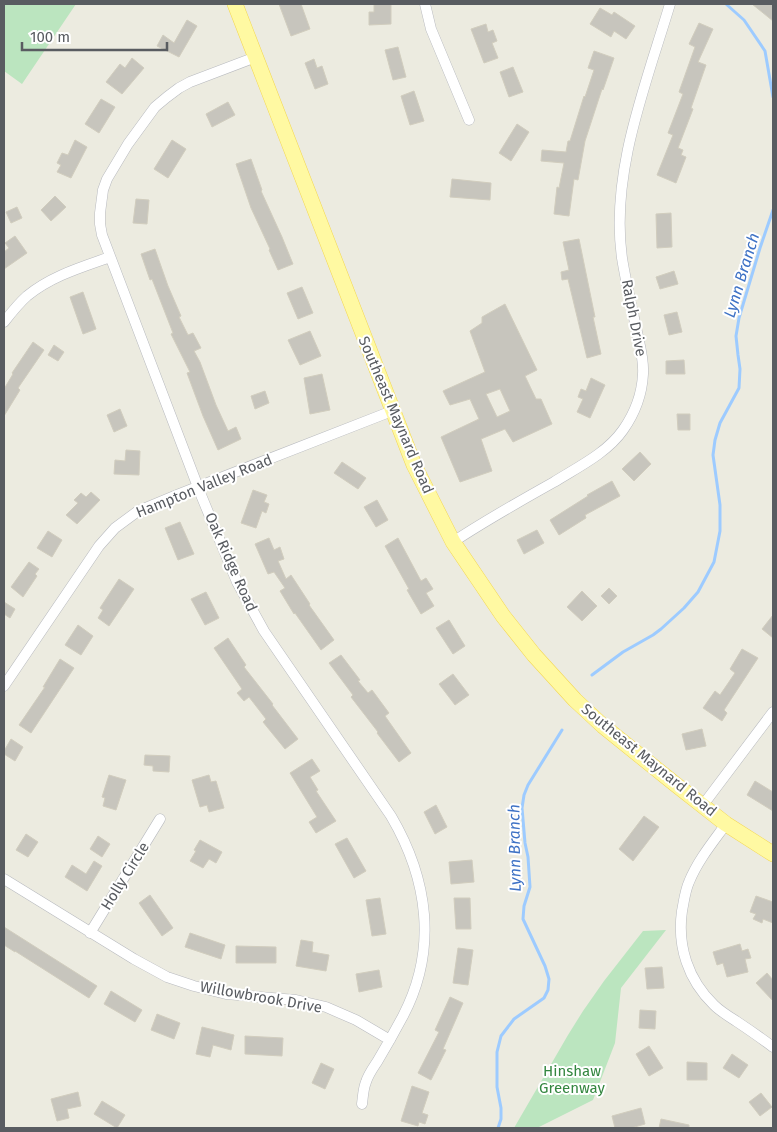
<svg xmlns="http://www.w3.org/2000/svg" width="777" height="1132" font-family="'Fira Sans',sans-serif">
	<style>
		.green { fill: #bbe5bf }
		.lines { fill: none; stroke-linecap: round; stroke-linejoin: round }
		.stream { stroke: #9dcbff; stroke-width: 3 }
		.building { fill: #c7c5bd; stroke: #d1cdbe; fill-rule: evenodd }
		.street-casing { stroke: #b8babf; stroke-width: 11 }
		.primary-casing { stroke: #f4d751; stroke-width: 16 }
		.street { stroke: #fff; stroke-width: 10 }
		.primary { stroke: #fff9a2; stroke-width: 15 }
		.labels { text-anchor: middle; stroke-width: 4; stroke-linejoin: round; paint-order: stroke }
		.street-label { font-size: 15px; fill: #595c61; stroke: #fff }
		.park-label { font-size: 15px; fill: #33863f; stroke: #fff }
		.water-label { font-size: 16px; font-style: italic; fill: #3e72c5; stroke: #fff }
	</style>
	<rect width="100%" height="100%" fill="#ecebe0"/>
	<path class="green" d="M4,4h72l-54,80 -18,-13z
		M666,930l-45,58 -6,55 -22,57 -56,28h-23l54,-93 15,-24 21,-30 39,-50z"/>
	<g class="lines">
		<path class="stream" d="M726,4l18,16 21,31 8,46
			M592,675l31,-23 30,-17 8,-6 23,-21 14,-16 16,-30 6,-31v-26l-7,-50 2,-15 5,-17 19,-35 1,-19 -2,-14 -2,-19 3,-18 21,-70 13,-38
			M498,1128l3,-9v-11l-4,-21v-35l4,-16 13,-17 30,-21 4,-8 1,-11 -4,-13 -22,-47 1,-13 6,-19 -2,-30 -3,-14 -3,-35 2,-13 4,-10 34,-55"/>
	</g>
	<path class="building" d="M279,4h22l9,25 -19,7z
		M374,4h17v20l-22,1v-13h5z
		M752,4h21v17z
		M600,8l12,7 2,-3 21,14 -9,13 -12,-8 -3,6 -21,-13z
		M187,20l10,6 -18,31 -22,-11 6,-11 11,8z
		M699,23l14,6 -15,33 8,3 -15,43 2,1 -15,39 5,2 -2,5 5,2 -10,26 -19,-8 16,-40 -5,-2 15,-39 -4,-2 16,-45 -6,-3z
		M486,24l2,8 5,-2 4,11 -5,2 6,15 -14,5 -13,-34z
		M398,47l8,30 -13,3 -8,-30z
		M594,51l20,7 -11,32 -1,-1 -17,52 -7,39 -4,-1 -5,37 -15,-2 3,-27 2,1 5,-25 -23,-2 1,-11 24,2 2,-11h2l14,-45 1,1 9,-27 -6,-2z
		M132,58l12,10 -22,26 -16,-12 14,-18 5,4z
		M314,59l3,9 5,-2 6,18 -13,5 -10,-26z
		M513,67l10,25 -14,5 -9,-25z
		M414,91l10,30 -14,4 -9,-29z
		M101,99l14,8 -16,26 -14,-9z
		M228,102l7,13 -23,12 -6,-13z
		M517,124l12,8 -18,29 -12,-8z
		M75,140l12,7 -16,31 -14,-6 4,-7 -4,-2 5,-10 6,2z
		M172,140l14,9 -18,29 -14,-9z
		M251,159l11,31 -1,1 21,46 11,27 -15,6 -9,-20 1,-1 -19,-41 -15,-44z
		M452,179l39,4 -1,17 -40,-3z
		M55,196l11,11 -15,14 -10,-11z
		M136,199l13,1 -2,24 -14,-1z
		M17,207l5,11 -11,5 -5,-11z
		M671,213l1,34 -15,1 -1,-34z
		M15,236l12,17 -23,16v-17l5,-4 -4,-5z
		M579,239l16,78h-2l8,37 -14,4 -19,-79 -6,1 -1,-8 8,-2 -6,-28z
		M155,249l13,37 13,30 -2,1 9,18 5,-2 8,15 -7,3 6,11 16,43 12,26 8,-4 5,12 -23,11 -15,-34 -16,-43 3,-1 -19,-38 2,-1 -21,-54 -2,1 -9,-26z
		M674,271l4,13 -18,5 -4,-12z
		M302,287l11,26 -15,6 -11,-26z
		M83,292l13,37 -13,5 -13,-37z
		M505,304l32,66 -12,6 11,23h5l11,25 -39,18 -8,-13 -24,10 11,32 -32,11 -19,-45 38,-18 -9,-20 -20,6 -7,-14 42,-19 -15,-41 12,-8v-6zM500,389l10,22 -13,6 -11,-23z
		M677,312l5,20 -13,3 -5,-20z
		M310,331l11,25 -21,9 -12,-25z
		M33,342l11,8 -26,38 2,2 -16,26v-27l9,-15 -1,-1z
		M54,345l10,7 -6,9 -10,-6z
		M684,360l1,14h-19v-13z
		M322,374l8,36 -20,4 -6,-36z
		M591,378l14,7 -15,33 -13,-6 6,-13 -5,-2 3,-8 5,2z
		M265,391l4,12 -14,6 -4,-13z
		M120,409l7,17 -13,6 -7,-17z
		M677,414h13v16h-12z
		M126,450l14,1 -1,24 -25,-1 1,-14 10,1z
		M640,452l11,12 -17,17 -12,-12z
		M342,462l24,16 -8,11 -24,-16z
		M612,481l8,15 -35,19 1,3 -27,17 -9,-15 38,-24 -1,-1z
		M253,490l14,5 -3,7 5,2 -3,9 -4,-2 -6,17 -15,-5z
		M91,492l9,8 -23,24 -11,-9 12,-12 -4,-3 7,-7 5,4z
		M377,500l11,20 -12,7 -12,-20z
		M180,522l14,32 -16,6 -13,-32z
		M537,530l7,13 -20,11 -7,-14z
		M48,531l14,9 -10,17 -15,-9z
		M269,538l5,12 6,-3 4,12 -6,2 8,18 5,-4 19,29 -1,1 25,35 -13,10 -26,-37 -1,1 -14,-23 5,-3 -11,-16 -6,2 -13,-30z
		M398,538l23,43 5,-3 7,11 -7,4 8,13 -13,8 -14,-24 2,-1 -24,-43z
		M29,562l10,7 -4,5 2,2 -14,21 -12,-10z
		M119,579l15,10 -25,37 -11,-8 5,-8 -3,-2z
		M609,588l8,8 -8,8 -8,-8z
		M582,591l15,15 -15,15 -15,-14z
		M206,592l13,26 -14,7 -14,-26z
		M4,602l11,7 -5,9 -6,-4z
		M773,615v23l-11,-9z
		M449,620l16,26 -12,8 -17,-26z
		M78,625l15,11 -12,19 -16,-10z
		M228,638l18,27 -2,2 29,37 -1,1 26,34 -13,10 -22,-27 3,-3 -17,-22 -5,4 -7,-8 5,-4 -28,-41z
		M742,649l16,9 -34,52 3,3 -5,8 -19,-13 12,-17 5,4 15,-22 -5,-4z
		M341,655l19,25 -2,1 10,12 4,-3 17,23 -4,3 26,37 -12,9 -22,-29 1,-1 -27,-35 2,-2 -24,-32z
		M60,659l14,9 -43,65 -12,-8 26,-38h-2z
		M453,674l16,21 -14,10 -16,-21z
		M702,729l4,17 -20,4 -4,-16z
		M11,739l12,8 -8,14 -11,-7v-3z
		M145,755l25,1 -1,16 -16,-1v-5l-9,-1z
		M312,759l8,12 -10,6 8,13 -2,1 20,30 -20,12 -7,-11 8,-5 -27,-44z
		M109,775l17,5 -10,30 -13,-4 2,-8 -3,-1z
		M209,775l2,7 5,-1 8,27 -15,4 -2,-7 -7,2 -8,-27z
		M755,781l18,11v19l-26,-16z
		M436,805l11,22 -12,7 -11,-22z
		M644,816l15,11 -26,34 -14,-12z
		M26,834l12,8 -10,15 -12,-7z
		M98,836l12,8 -8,13 -12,-8z
		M347,838l19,33 -12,7 -19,-34z
		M200,840l22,12 -6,11 -7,-4 -6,9 -13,-7 6,-10 -2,-1z
		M472,860l2,22 -23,2 -2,-22z
		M94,861l8,5 -15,25 -22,-14 7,-12 14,9z
		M150,895l23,33 -11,8 -23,-33z
		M756,896l17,6v21l-10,-4 -1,4 -9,-4 3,-5 -6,-2z
		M380,898l6,36 -14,2 -6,-36z
		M454,898h16l1,31h-15z
		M4,927l93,59 -8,12 -74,-47v1l-11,-7z
		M190,933l35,12 -4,14 -36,-12z
		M301,940l12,2 -1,10 17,3 -3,16 -30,-5z
		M740,944l2,7 6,-2 3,9 -6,1 3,13 -21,5 -4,-14 -6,2 -4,-13z
		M236,946l40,1v16h-40z
		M458,948l15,2 -5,35 -15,-2z
		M662,967l2,21 -17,1 -2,-21z
		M379,970l3,17 -23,5 -3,-18z
		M767,973l6,7v21l-17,-18z
		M111,991l31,19 -7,12 -31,-18z
		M450,997l13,6 -20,46 3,1 -15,30 -13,-7 21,-41 -4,-2z
		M640,1010l16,1 -1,18 -16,-1z
		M157,1014l23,9 -6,16 -23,-9z
		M202,1027l32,8 -3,15 -18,-5 -3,12 -14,-3z
		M245,1036l38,2 -1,18 -37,-2z
		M649,1046l14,22 -14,8 -13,-22z
		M732,1054l16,11 -9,13 -16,-10z
		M687,1062l20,1v17h-20z
		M321,1063l13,6 -9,20 -13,-6z
		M412,1086l17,6 -7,21 6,2 -3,9 -6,-2 -1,4 -17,-5z
		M78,1092l3,14 -14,3 2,9 -12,3 -6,-22z
		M761,1093l11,14 -12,9 -11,-14z
		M102,1101l23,14 -8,13 -23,-14z
		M641,1108l4,16 -14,4h-16l-3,-12z
		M661,1119l28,6v3h-30z"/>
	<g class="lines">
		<g class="street-casing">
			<path id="street" d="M425,4l6,25 38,91
				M256,57l-66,25 -11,6 -12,9 -12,10 -27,37 -21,35 -4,11 -3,23v11l2,11 99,260 36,87 27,49 127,185c37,63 47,133 12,200 -8,15 -17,31 -26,46 -4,6 -9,13 -11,20 -3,7 -3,15 -4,22
				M4,322c7,-9 14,-18 23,-26 24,-20 55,-29 83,-39
				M453,542c33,-22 67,-41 101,-60 24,-15 53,-29 69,-52 12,-17 19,-36 20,-56 1,-14 -3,-28 -6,-42 -5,-24 -11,-49 -15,-74 -12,-85 24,-174 48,-254
				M4,686l95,-140 16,-18 23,-17 41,-17 213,-83
				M703,805l70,-93
				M726,824c-13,18 -28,36 -37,58 -4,9 -5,19 -7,29 -5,35 6,69 32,94 6,6 14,11 22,16 12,8 25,17 37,26
				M4,879l130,80 33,18 27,9 32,8 70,6 30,7 30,13 34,20
				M90,933l70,-114"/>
		</g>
		<g class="primary-casing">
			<path id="primary" d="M235,4l179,461 39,77 50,74 31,39 41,45 28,26 72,58 51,40 47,30"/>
		</g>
		<use href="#street" class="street"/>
		<use href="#primary" class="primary"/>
	</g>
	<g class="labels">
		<g class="street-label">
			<text transform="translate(634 318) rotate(79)" y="5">Ralph Drive</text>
			<text transform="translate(396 415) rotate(67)" y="5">Southeast Maynard Road</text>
			<text transform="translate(204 486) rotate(-22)" y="5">Hampton Valley Road</text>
			<text transform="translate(231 562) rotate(66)" y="5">Oak Ridge Road</text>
			<text transform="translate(649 760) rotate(39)" y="5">Southeast Maynard Road</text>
			<text transform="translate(125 876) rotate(-58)" y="5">Holly Circle</text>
			<text transform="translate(261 997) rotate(10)" y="5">Willowbrook Drive</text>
		</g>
		<g class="park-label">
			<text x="572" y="1076">Hinshaw<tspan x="572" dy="17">Greenway</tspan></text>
		</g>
		<g class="water-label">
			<text transform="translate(741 275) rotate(-73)" y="6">Lynn Branch</text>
			<text transform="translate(514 848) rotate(-91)" y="6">Lynn Branch</text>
		</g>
	</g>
	<rect width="777" height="1132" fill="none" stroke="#595c61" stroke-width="10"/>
	<path d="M22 42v8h145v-8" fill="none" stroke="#595c61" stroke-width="2.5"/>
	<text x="30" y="42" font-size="15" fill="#595c61" stroke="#ffffff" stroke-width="4" paint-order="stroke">100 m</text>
</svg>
